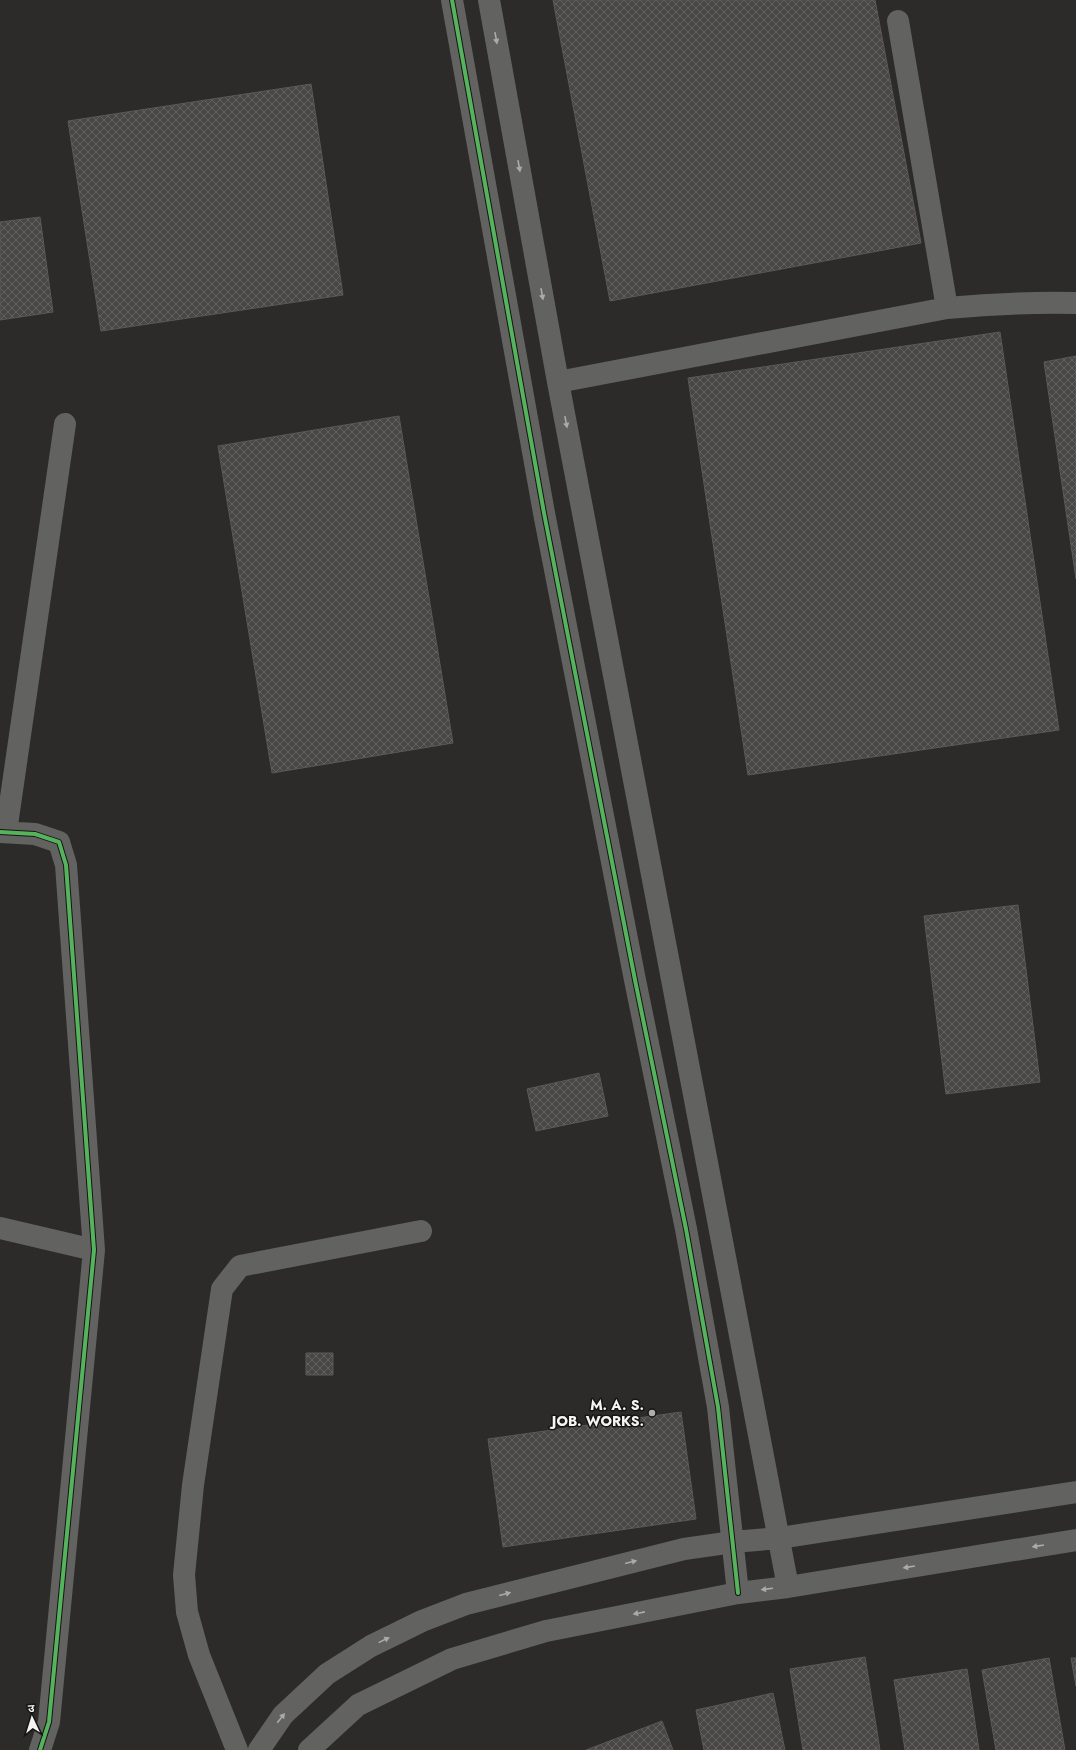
<svg xmlns="http://www.w3.org/2000/svg" width="1076" height="1750" font-family="Jost,'Noto Sans Devanagari',sans-serif">
	<style>
		.building { fill: url(#building-cross-hatch); stroke: #5a5958 }
		.lines { fill: none; stroke-linecap: round; stroke-linejoin: round }
		.minor { stroke: #626261; stroke-width: 22 }
		.cycleway-casing { stroke: #151513; stroke-width: 6 }
		.cycleway { stroke: #56b35d; stroke-width: 4 }
		.oneway { fill: #acabaa }
		.poi-dot { fill: #afaeac; stroke: #151513; stroke-width: 1.5 }
		.labels { text-anchor: middle; stroke-width: 3; stroke-linejoin: round; paint-order: stroke }
		.poi-label { font-size: 14px; font-weight: bold; fill: #f5f4f2; stroke: #151513; text-anchor: end }
	</style>
	<defs>
		<pattern id="building-cross-hatch" width="8" height="8" patternUnits="userSpaceOnUse"><rect width="8" height="8" fill="#484746"/><path d="M0 0l8 8M0 8l8-8" fill="none" stroke="#636261"/></pattern>
	</defs>
	<rect width="100%" height="100%" fill="#2c2b2a"/>
	<path class="building" d="M553,0h322l46,243 -311,58z
		M311,84l32,211 -242,36 -33,-210z
		M40,217l13,95 -53,8v-98z
		M1000,332l59,398 -311,45 -60,-397z
		M1076,356v223l-32,-217z
		M399,416l54,327 -181,30 -54,-327z
		M1018,905l22,177 -94,12 -22,-178z
		M599,1073l9,43 -72,15 -9,-42z
		M306,1353h27v22h-27z
		M681,1412l15,107 -193,28 -15,-108z
		M865,1657l15,93h-77l-13,-81z
		M1049,1658l16,92h-69l-14,-80z
		M1071,1658h5v28z
		M967,1669l12,81h-74l-11,-70z
		M773,1693l12,57h-81l-8,-40z
		M662,1721l11,29h-87z"/>
	<g class="lines">
		<path class="minor" d="M452,0l92,513 91,467 51,249 32,178 20,186
			M489,0l69,382 230,1205
			M898,21l49,287
			M558,382l389,-74c43,-4 86,-6 129,-5
			M0,832l35,2 24,8 7,23 28,385 -45,472 -9,28
			M6,832l59,-408
			M0,1228l94,22
			M237,1750l-38,-95 -12,-43 -3,-37 9,-90 29,-196 18,-23 181,-35
			M259,1750l24,-35 44,-41 44,-28 51,-25 44,-17 218,-55 49,-7 47,-4 296,-46
			M309,1750l49,-45 94,-46 94,-28 192,-38 50,-6 288,-47"/>
		<g class="cycleway-casing">
			<path id="cycleway" d="M452,0l92,513 91,467 51,249 32,178 20,186
				M0,832l35,2 24,8 7,23 28,385 -45,472 -9,28"/>
		</g>
		<use href="#cycleway" class="cycleway"/>
	</g>
	<defs><path id="oneway-solid" d="M-6-.8H1V-3.2L6.5 0L1 3.2V.8H-6Z"/></defs>
	<g class="oneway">
		<use href="#oneway-solid" transform="translate(496 38) rotate(80)"/>
		<use href="#oneway-solid" transform="translate(519 166) rotate(80)"/>
		<use href="#oneway-solid" transform="translate(542 294) rotate(80)"/>
		<use href="#oneway-solid" transform="translate(566 422) rotate(79)"/>
		<use href="#oneway-solid" transform="translate(1038 1546) rotate(171)"/>
		<use href="#oneway-solid" transform="translate(631 1562) rotate(-14)"/>
		<use href="#oneway-solid" transform="translate(909 1567) rotate(171)"/>
		<use href="#oneway-solid" transform="translate(767 1589) rotate(173)"/>
		<use href="#oneway-solid" transform="translate(505 1594) rotate(-15)"/>
		<use href="#oneway-solid" transform="translate(639 1613) rotate(169)"/>
		<use href="#oneway-solid" transform="translate(384 1640) rotate(-26)"/>
		<use href="#oneway-solid" transform="translate(281 1718) rotate(-52)"/>
	</g>
	<circle class="poi-dot" cx="652" cy="1413" r="4"/>
	<g class="labels">
		<g class="poi-label">
			<text x="644" y="1410">M. A. S.<tspan x="644" dy="16">JOB. WORKS.</tspan></text>
		</g>
	</g>
	<g transform="translate(32 1718) rotate(356)" stroke="#151513" stroke-width="3" paint-order="stroke">
	<path d="M0-3L7 15L0 10L-7 15Z" fill="#f5f4f2"/>
	<text y="-6" font-size="11" font-weight="bold" text-anchor="middle" fill="#f5f4f2">उ</text>
	</g>
</svg>
